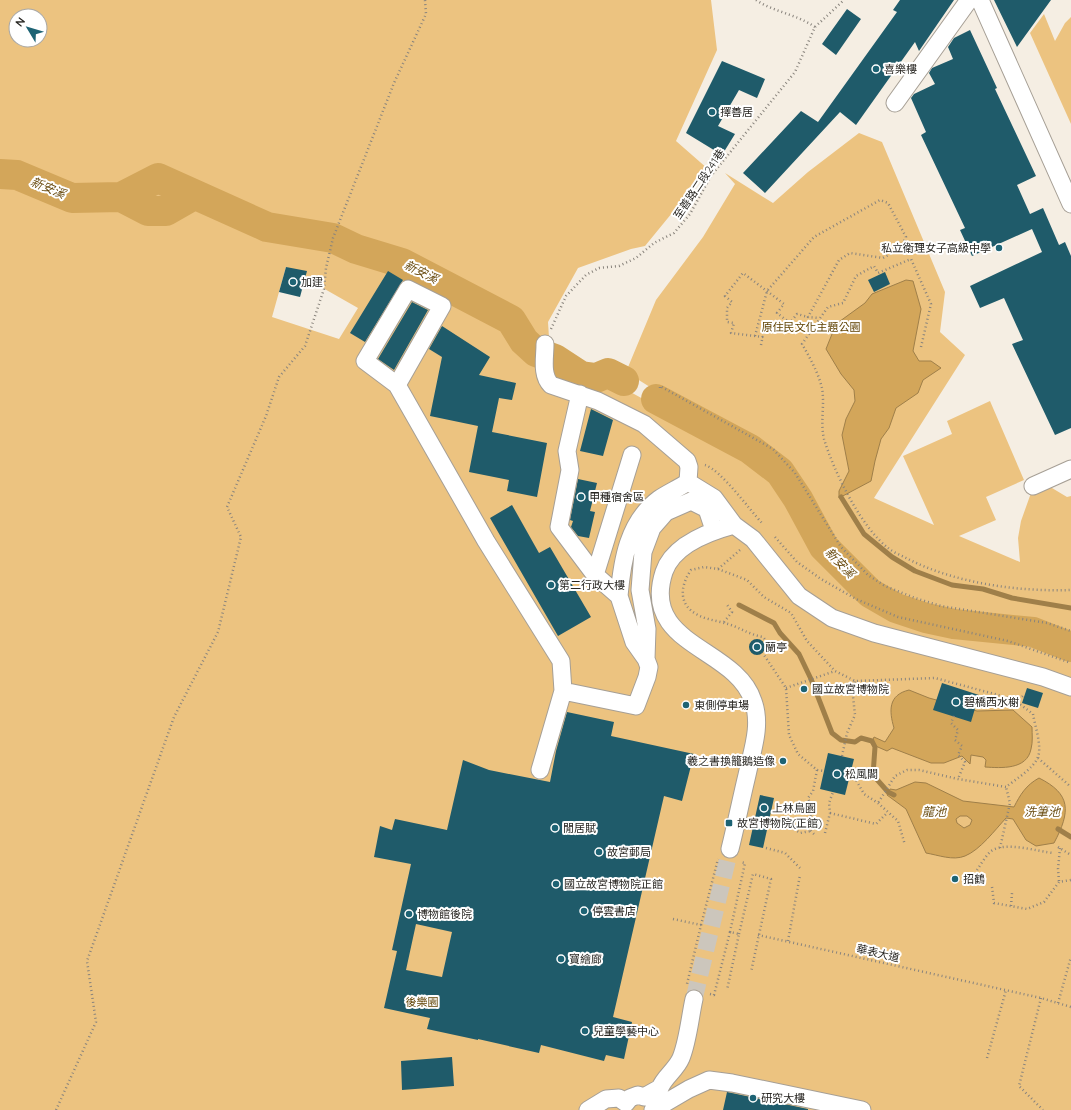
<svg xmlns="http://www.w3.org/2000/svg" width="1071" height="1110" font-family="Quicksand,'Noto Sans TC',sans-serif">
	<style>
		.green { fill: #ecc380; fill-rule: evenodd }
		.water { fill: #d3a65a; stroke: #9f7f49; fill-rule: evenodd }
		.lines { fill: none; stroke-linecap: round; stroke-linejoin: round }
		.stream { stroke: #9f7f49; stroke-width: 5 }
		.river { stroke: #d3a65a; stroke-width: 30 }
		.building { fill: #1f5b6a; fill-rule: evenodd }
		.minor-tunnel { stroke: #ccc6bc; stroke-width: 17; stroke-dasharray: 17 8; stroke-linecap: butt }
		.minor-casing { stroke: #a69f95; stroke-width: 19 }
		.path { stroke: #89847d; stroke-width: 2.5; stroke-dasharray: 1 3; stroke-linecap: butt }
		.minor { stroke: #fff; stroke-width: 17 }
		.poi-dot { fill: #1d6374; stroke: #fff; stroke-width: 1.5 }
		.labels { text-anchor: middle; stroke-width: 4; stroke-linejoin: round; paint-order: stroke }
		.poi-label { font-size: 11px; fill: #272521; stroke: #fff; text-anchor: start }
		.street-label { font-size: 11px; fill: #272521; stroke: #fff }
		.park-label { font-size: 11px; fill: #604202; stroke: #fff }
		.water-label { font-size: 12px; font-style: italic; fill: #6a4c11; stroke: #fff }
	</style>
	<rect width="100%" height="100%" fill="#f5eee3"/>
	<path class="green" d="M0,0h711l6,50 -41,91 32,28 -63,77 -14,3 -53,19 -30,54 3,47 41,21 22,-7 124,68 33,27 42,70 43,46 84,28 80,19 51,16v453h-1071zM16,16h24v24h-24zM286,267l72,41 -19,31 -67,-22z
		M1044,14l11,27 10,-18 6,-6v107l-41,-91z
		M859,133l23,9 63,150 -5,40 25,23 -91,143 60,27 -31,-69 49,-22 -5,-13 43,-20 34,79 -38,17 10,23 -37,16 61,26 -2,-24 3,-17 10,-28 16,-8 20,12 4,-1v137l-77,-15 -61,-10 -57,-21 -33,-27 -22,-31 -31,-57 -32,-27 -81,-41 -51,-32 30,-72 47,-63 32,-53 -10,-11 48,30 35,-31z"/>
	<path class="water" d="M906,280l7,1 8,28 -8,42 6,10h12l10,7 -18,12 -5,13 -22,15 -7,20 -8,11 -6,22 -4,20 -32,17v-7l10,-20 -7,-36 4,-16 9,-18 -1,-11 -13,-16 -15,-25 10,-25 29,-21 7,-9z
		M909,690l20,8 48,13 36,-1 19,17c0,7 1,15 -1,22 -4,21 -30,19 -46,18l1,-7 -3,-3 -12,-2 -1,9 -8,-8 -18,7h-13l-39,-15 -5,3 -16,-7 3,-7 11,5 9,-14c-5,-17 -6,-33 15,-38z
		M1039,778c32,16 32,33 15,65l-18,3 -10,-6 -13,-21 -7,-1c-11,12 -26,32 -41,38 -12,5 -27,-1 -39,-3l-20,-44 -19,-14 3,-6 6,1 19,-8 11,1 37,18 51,6c6,-12 12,-22 25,-29zM960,816h7l5,4 -2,5 -6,3 -7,-5 -1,-4z"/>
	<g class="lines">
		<path class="stream" d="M841,497l23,37 28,23 23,14 37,14 31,4 29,9 59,10
			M739,605l35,18 6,10 19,21 12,25 21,54 9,7 14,2 6,-4 11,3 3,6 -2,28 15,17 6,3
			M1058,829l13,8"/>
		<path class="river" d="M0,174l17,1 55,23 49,-1 37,-19 109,49 66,11 23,11 46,14 109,57 13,21 12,11 19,7 26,17 15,2 12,-5 16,8
			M121,197l27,14h18l28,-16
			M656,399l94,50 30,23 18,27 26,48 46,46 26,15 30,10 28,6 79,8 38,15"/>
	</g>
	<path class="building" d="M900,0h54l-35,51 -4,-9 -59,83 -16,-13 -75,81 -22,-20 58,-62 17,11 79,-110 -4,-2z
		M994,0h57l-34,47z
		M847,9l14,10 -25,36 -14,-11z
		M970,30l27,58 -2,1 41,87 -19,9 13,29 13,-6 16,37 6,-3 6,14v172l-16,7 -43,-91 11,-4 -19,-42 -24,10 -10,-22 72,-34 -10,-23 -60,27 -12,-26 5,-2 -44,-93 5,-3 -15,-34 3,-4 21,-10 -6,-11 3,-5 21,-9 -5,-12 6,-9z
		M722,61l43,18 -8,19 -18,-8 -21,36 17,8 -13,21 -36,-22z
		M286,267l21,4 -7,26 -21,-5z
		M388,271l15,9 -38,62 -15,-9z
		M885,272l5,12 -16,8 -6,-12z
		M412,302l16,8 -34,60 -16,-11z
		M442,326l48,31 -11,18 37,8 -4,17 -13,-2 -7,34 55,11 -10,54 -30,-6 2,-11 -40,-8 9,-46 -48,-10 12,-59 -13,-8z
		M591,409l22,11 -10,36 -23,-5z
		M578,479l19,4 -7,28 5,1 -6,26 -11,-2 -7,-9 2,-6 -3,-1z
		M512,505l27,48 11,-6 41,70 -33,19 -68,-118z
		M749 647a8 8 0 1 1 16 0a8 8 0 1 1-16 0Z
		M942,683l37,12 -8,27 -38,-12z
		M1027,688l16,5 -5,15 -16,-5z
		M567,712l47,10 -3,14 83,18 -12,47 -18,-5 -51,221 19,5 -8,37 -18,-4 -2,6 -63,-16 -2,8 -61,-14v1l-51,-11 3,-11 -46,-10 13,-57 -5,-1 19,-86 -37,-7 6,-31 12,4 3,-11 52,11 16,-70 26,10 61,12 6,-31zM416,924l36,8 -10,45 -36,-7z
		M828,753l26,6 -9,36 -25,-6z
		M760,795l14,3 -11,50 -14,-3z
		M452,1057l2,29 -52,4 -1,-29z
		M727,1092l81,17v1h-85z"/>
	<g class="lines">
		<path class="minor-tunnel" d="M694,999l36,-150"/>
		<g class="minor-casing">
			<path id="minor" d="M980,0l91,204
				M895,103l74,-103
				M545,344c0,14 -4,31 6,41l47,16 46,23 43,37 2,6 -1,15
				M397,385l-32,-24 43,-72 34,17 -45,79 89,156 75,120 2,30
				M1033,486l38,-17
				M595,575l37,-120
				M619,596c3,-35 9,-74 40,-97 9,-6 20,-11 29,-17l26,16 20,27
				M646,659l1,-30 -7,-39 3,-38 9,-24 14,-16 25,-11 16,8 7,21
				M540,770l23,-79 73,15 11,-29 2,-10 -3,-8 -12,-17 -15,-46 -24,-21 -36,-48 11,-57 -3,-19 13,-57
				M730,849c6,-24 11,-49 17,-74 5,-24 15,-50 6,-74 -17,-54 -113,-55 -89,-129 9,-27 44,-40 70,-47l19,14 46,57 33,22 42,15 169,44 28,10
				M588,1110l18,-11 13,-1 7,5 4,-5 8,-3 6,2 16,-9c4,-11 16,-18 21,-30 7,-17 9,-41 13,-59
				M653,1110l36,-21 20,-9 23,3 130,27"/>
		</g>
		<path class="path" d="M756,0c18,12 40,14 59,27
			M551,329l15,-33 20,-21 13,-7 20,-2 17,-8 18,-15 20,-10 16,-19 21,-38 84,-104 20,-45 29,-27
			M755,336l12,-45 47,-54 66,-37 8,3 18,34 -5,10 -18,11 -33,-5 -11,7 -31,57 11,1
			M763,337l-32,-4 3,-10 -7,-1v-14l5,-6 -7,-6 18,-23 41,31 -7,9 13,10 7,-9 11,3
			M761,345l3,-15
			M921,347l10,-43 -20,-45 -33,14 -4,-7 -18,10 -13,27 -15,4 -26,37c8,14 16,28 20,44 3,17 -2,34 2,51 10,33 37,88 64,109 5,4 12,7 18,10 48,25 112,34 165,32
			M660,388v-2l113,63 22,24 46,74 27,28 17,11 30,12 26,8 106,17 24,8
			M705,465c16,5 44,44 57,58
			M775,537l22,25 24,17 35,20 42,18 110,24 63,22
			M740,550l-22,19 -14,-2 -13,3c-11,16 -13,35 7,45 9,5 22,6 33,10 11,4 20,10 32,12l5,6 -1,8 -3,4 22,33 3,47 9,19 19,16 7,1
			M718,569l29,11 17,17 27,16 16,28 28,30 20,10 80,-3 78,21 20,15c2,12 9,32 5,43 -5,12 -22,22 -32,30l-48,-8 -39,-9h-12l-12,6 -17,27
			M724,622l8,-10 -6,-9
			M786,688l49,-17
			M1017,703l6,-7
			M954,716l-3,7 7,7 -3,10 7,6 -4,9 7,7 -7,17
			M842,756l5,-23 8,-18 -2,-19 2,-15
			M1038,758l33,29
			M850,777l5,1 9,16 14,9 20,18 7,24
			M830,813l46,11 11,-11
			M771,823l20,4 9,6 11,-2
			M825,833l5,-20 -1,-10 4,-11
			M814,834l-5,-5 3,-21 -4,-10 5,-7 4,-21
			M1058,847l13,8
			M766,848l19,5 15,15
			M1000,848l10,-45 -4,-16
			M977,870c4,-6 8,-13 13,-18 14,-12 48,0 64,1
			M1059,881l-1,-12 2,-21
			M992,887l2,16 33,6 17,-7 15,-20 12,-2
			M1011,906l1,-13
			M673,919l28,6 -14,59
			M701,925l17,-66
			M730,932l15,-69 -4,-1
			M739,934l14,-60 18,5 -20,93
			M758,935l283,63 30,9
			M788,941l12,-66
			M710,994l4,1 16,-63 9,2 -12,56
			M1041,998l-22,88 24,24
			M1058,1003l13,-46
			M987,1058l19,-68
			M56,1110l40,-88 -9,-61 87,-244 44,-85 23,-95 -14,-30 39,-91 13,-39 26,-31 19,-57 2,-21 7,-30 61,-155 32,-69 -1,-14"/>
		<use href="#minor" class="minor"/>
	</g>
	<g class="poi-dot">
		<circle cx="876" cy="69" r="4"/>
		<circle cx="712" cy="112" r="4"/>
		<circle cx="999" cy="248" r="4"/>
		<circle cx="293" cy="282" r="4"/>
		<circle cx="581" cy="497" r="4"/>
		<circle cx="551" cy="585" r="4"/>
		<circle cx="757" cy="647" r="4"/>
		<circle cx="804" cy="689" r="4"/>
		<circle cx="956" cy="702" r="4"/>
		<circle cx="686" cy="705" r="4"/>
		<circle cx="783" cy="761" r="4"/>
		<circle cx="837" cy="774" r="4"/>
		<circle cx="764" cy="808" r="4"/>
		<rect x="725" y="819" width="8" height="8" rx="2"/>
		<circle cx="555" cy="828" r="4"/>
		<circle cx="599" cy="852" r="4"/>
		<circle cx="955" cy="879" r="4"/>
		<circle cx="556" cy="884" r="4"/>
		<circle cx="584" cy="911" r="4"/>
		<circle cx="409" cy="914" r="4"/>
		<circle cx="561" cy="959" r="4"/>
		<circle cx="585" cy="1031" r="4"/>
		<circle cx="753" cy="1098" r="4"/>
	</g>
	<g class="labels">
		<g class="poi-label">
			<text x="884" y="73">喜樂樓</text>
			<text x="720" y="116">擇善居</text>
			<text x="991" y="252" text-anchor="end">私立衛理女子高級中學</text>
			<text x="301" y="286">加建</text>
			<text x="589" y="501">甲種宿舍區</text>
			<text x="559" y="589">第二行政大樓</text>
			<text x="765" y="651">蘭亭</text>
			<text x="812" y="693">國立故宮博物院</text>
			<text x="964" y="706">碧橋西水榭</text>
			<text x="694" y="709">東側停車場</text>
			<text x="775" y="765" text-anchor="end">羲之書換籠鵝造像</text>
			<text x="845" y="778">松風閣</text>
			<text x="772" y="812">上林鳥園</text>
			<text x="737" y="827">故宮博物院(正館)</text>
			<text x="563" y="832">閒居賦</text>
			<text x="607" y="856">故宮郵局</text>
			<text x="963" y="883">招鶴</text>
			<text x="564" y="888">國立故宮博物院正館</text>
			<text x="592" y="915">停雲書店</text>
			<text x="417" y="918">博物館後院</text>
			<text x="569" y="963">寶繪廊</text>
			<text x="593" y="1035">兒童學藝中心</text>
			<text x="761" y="1102">研究大樓</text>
		</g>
		<g class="street-label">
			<text transform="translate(699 184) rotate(-56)" y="4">至善路二段241巷</text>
			<text transform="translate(878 953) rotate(13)" y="4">華表大道</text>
		</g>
		<g class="park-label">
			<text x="811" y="331">原住民文化主題公園</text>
			<text x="422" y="1006">後樂園</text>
		</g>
		<g class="water-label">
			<text transform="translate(48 188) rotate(23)" y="4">新安溪</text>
			<text transform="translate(421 272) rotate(27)" y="4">新安溪</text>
			<text transform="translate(840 563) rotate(46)" y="4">新安溪</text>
			<text x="934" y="816">龍池</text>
			<text x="1042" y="816">洗筆池</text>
		</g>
	</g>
	<g transform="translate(28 28) rotate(308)"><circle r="19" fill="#ffffff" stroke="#a9a8a6"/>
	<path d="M0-3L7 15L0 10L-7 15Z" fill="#1d6374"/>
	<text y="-6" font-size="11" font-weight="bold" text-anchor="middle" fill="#272521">N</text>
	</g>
</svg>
